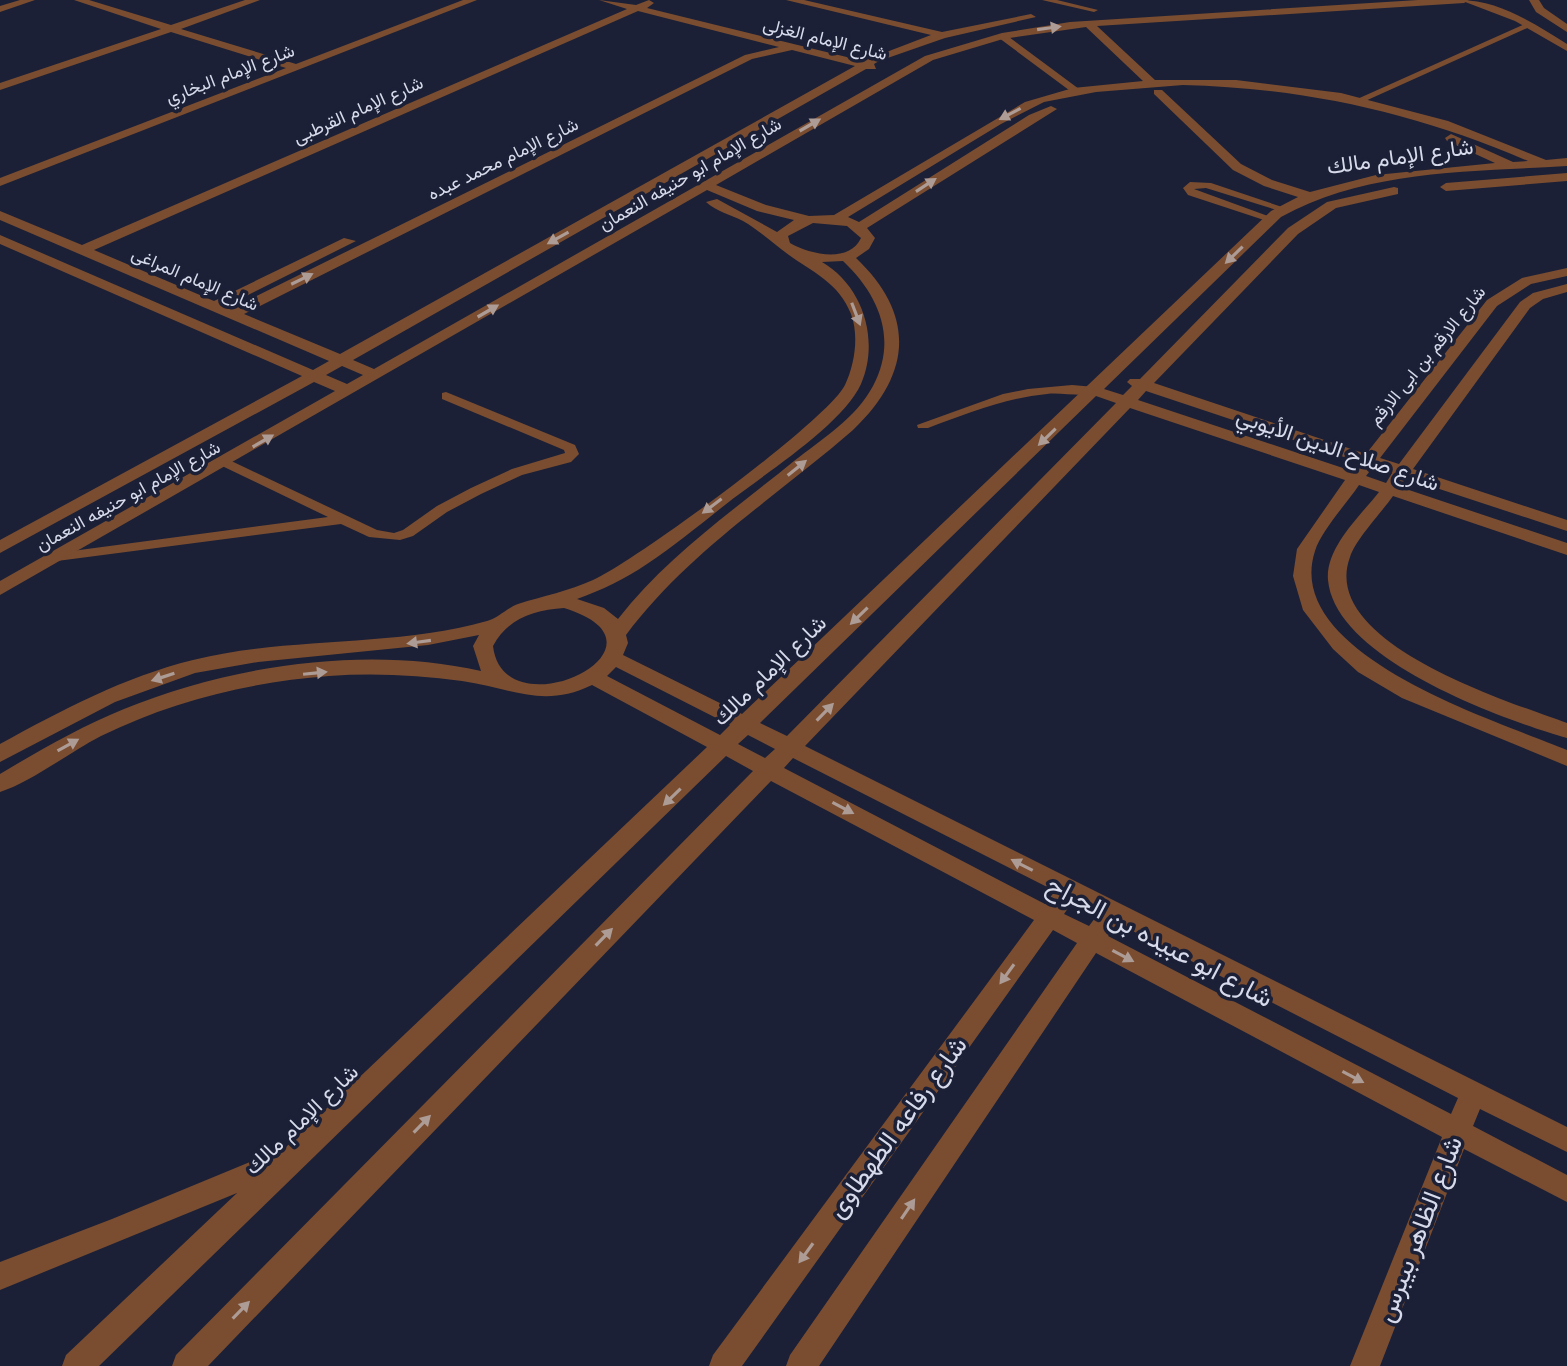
<svg xmlns="http://www.w3.org/2000/svg" width="1567" height="1366" font-family="Lato,Vazirmatn,sans-serif">
	<style>
		.lines { fill: none; stroke-linecap: round; stroke-linejoin: round }
		.service { fill: #7a4d30; fill-rule: evenodd }
		.minor { fill: #7a4d30; fill-rule: evenodd }
		.tertiary { fill: #7a4d30; fill-rule: evenodd }
		.oneway { fill: #ad9b96 }
		.labels { text-anchor: middle; stroke-width: 7; stroke-linejoin: round; paint-order: stroke }
		.far-street-label { font-size: 18px; fill: #d6daea; stroke: #1b2037 }
		.street-label { font-size: 22px; fill: #d6daea; stroke: #1b2037 }
		.near-street-label { font-size: 26px; fill: #d6daea; stroke: #1b2037 }
	</style>
	<rect width="100%" height="100%" fill="#1b2037"/>
	<g class="lines">
		<path class="service" d="M1042,0h15l41,10 -4,2z
			M1527,23l7,2 -171,77 -8,-2z
			M999,34h6l74,55v4h-6l-74,-55z
			M1190,182l21,1 77,26 -5,3 -77,-24 -12,1 82,30 -9,2 -79,-26 -5,-7z
			M1072,385l23,2 6,4c-11,8 -39,1 -54,3 -42,4 -81,20 -119,34h-10l-1,-3 86,-31 25,-5z
			M446,392l129,53 4,9 -8,8 -49,13 -41,19 -34,18 -34,24 -13,4 -31,-3 -28,-13 -284,37 -7,-4 7,-4 271,-36 -108,-52v-6l5,-1 152,72 17,3 9,-3 34,-24 34,-18 41,-19 53,-16 -1,-3 -122,-51v-6z"/>
		<path class="minor" d="M74,0h15l82,25 74,-25h15l-79,29 115,35 167,-64h14l-477,186v-8l286,-110 -115,-36 -171,58v-7l161,-54z
			M599,0l37,5 13,-5 5,3 -7,5 216,53 68,-26 -145,-35h18l138,32 89,-18 5,3 -91,21 -66,23 -5,3 2,5h-10l-513,291 21,9 551,-313 77,-23 68,-11 348,-22h51l-5,3 -367,23 58,54h81l105,13 107,28 98,39 21,-2v8c-97,6 -199,3 -286,51l-177,172 19,6 9,-9 -5,-4 3,-3h10l148,-151 39,-26 67,-15 4,1v6l-62,14 -38,26 -144,149 212,71 121,-154 35,-22 45,-10v8l-36,8 -34,22 -117,152 19,6 121,-162 13,-9 34,-9v8l-24,7 -13,9 -117,161 154,51v11l-161,-53 -6,9 167,56v12l-174,-59c-12,17 -37,43 -43,61 -32,86 160,145 217,166v15c-66,-19 -232,-79 -239,-158 -3,-32 33,-65 51,-88l-20,-7c-12,18 -38,46 -44,66 -34,104 183,170 252,199v16l-165,-68 -44,-26 -25,-23 -30,-39 -10,-34 4,-27 48,-69 -215,-72 -325,338 762,381v25l-87,-43 -7,17 94,49v27l-103,-53 -84,217h-30l92,-229 -346,-184 -277,413h-33l4,-11 287,-412 -24,-13 -311,436h-33l4,-11 321,-435 -263,-139 -563,585h-36l4,-11 577,-584 -27,-15 -627,610h-37l4,-11 171,-162 -237,97v-28l112,-43 174,-72 421,-400 -115,-62c-49,24 -81,3 -130,-4 -44,-6 -89,-8 -133,-5 -79,6 -157,25 -228,60 -31,16 -70,46 -101,56v-18c40,-24 80,-47 124,-65 108,-44 243,-64 357,-38l-8,-25 6,-11 -51,10 -170,17 -63,11 -80,29 -115,60v-18c62,-34 124,-67 193,-84 96,-24 198,-12 294,-39 11,-3 20,-13 31,-17 25,-8 51,-13 75,-24 42,-19 234,-159 252,-195 10,-21 14,-50 6,-71 -13,-34 -44,-44 -70,-65 -12,-9 -24,-20 -38,-28 -12,-6 -27,-10 -37,-19l11,-3 60,33 17,-12 -37,-9 -50,-21 -707,405v-14l335,-190 -21,-9 -314,171v-13l302,-164 -302,-132v-9l313,135 16,-9 -329,-141v-9l82,34 545,-236zM638,11l141,36 -34,8 -513,253 -6,-2 130,-65 -12,-3 -130,63 -120,-51zM1086,27l57,54 -70,7 -48,14 -191,113 -25,1 -43,-11 -50,-20 217,-125 70,-21zM792,50l63,16 -515,288 -96,-40 508,-255zM1183,85c122,3 233,28 345,76l-15,1 -62,-28 -6,4 2,3 48,22 -119,12 -66,17 -38,-12 -31,-16 -79,-74h-8v4l79,76 31,16 34,11 -27,14 -529,503 -119,-59 5,-12 -2,-8c62,-83 150,-138 227,-205 59,-56 63,-115 3,-172l13,-9 6,-11 -8,-10 190,-119 -6,-3 -22,9 -170,107 -11,-5 153,-93 43,-22 52,-10zM813,223l34,3 14,12c-12,26 -52,16 -71,5l-2,-7zM843,261c36,34 55,78 30,125 -17,32 -51,53 -79,75 -61,50 -127,95 -176,158l-14,-11 -27,-9c25,-9 48,-20 70,-35 29,-19 56,-42 83,-63 36,-28 113,-77 131,-117 19,-44 2,-98 -39,-122zM342,366l21,9 -16,9 -21,-9zM1146,391l213,71 -7,9 -214,-71zM1096,396l20,7 -329,333 -27,-13zM1373,467l19,6 -6,10 -20,-7zM564,608c124,38 -61,127 -71,38 15,-28 41,-36 71,-38zM616,667l114,58 -10,10 -113,-59zM748,735l27,14 -10,9 -27,-14zM793,758l262,133 -10,13 -261,-136zM1073,901l25,13 -9,12 -25,-12zM1117,923l341,175 -7,16 -343,-178z
			M1567,173v8l-121,10 -6,-4 6,-4z"/>
		<path class="tertiary" d="M20,0h15l-35,12v-6z
			M1460,0c39,0 75,24 107,44v7l-52,-30z
			M1529,0h10l5,8 23,16v8l-31,-20z"/>
	</g>
	<defs><path id="oneway-solid" d="M-6-.8H1V-3.2L6.5 0L1 3.2V.8H-6Z" transform="scale(2)"/></defs>
	<g class="oneway">
		<use href="#oneway-solid" transform="translate(1049 28) rotate(-8)"/>
		<use href="#oneway-solid" transform="translate(1010 114) rotate(152)"/>
		<use href="#oneway-solid" transform="translate(810 125) rotate(-30)"/>
		<use href="#oneway-solid" transform="translate(926 185) rotate(-33)"/>
		<use href="#oneway-solid" transform="translate(558 238) rotate(151)"/>
		<use href="#oneway-solid" transform="translate(1234 255) rotate(136)"/>
		<use href="#oneway-solid" transform="translate(302 279) rotate(-26)"/>
		<use href="#oneway-solid" transform="translate(488 311) rotate(-30)"/>
		<use href="#oneway-solid" transform="translate(856 314) rotate(69)"/>
		<use href="#oneway-solid" transform="translate(1047 437) rotate(136)"/>
		<use href="#oneway-solid" transform="translate(263 441) rotate(-30)"/>
		<use href="#oneway-solid" transform="translate(797 468) rotate(-39)"/>
		<use href="#oneway-solid" transform="translate(712 506) rotate(143)"/>
		<use href="#oneway-solid" transform="translate(859 616) rotate(136)"/>
		<use href="#oneway-solid" transform="translate(419 642) rotate(172)"/>
		<use href="#oneway-solid" transform="translate(315 673) rotate(-6)"/>
		<use href="#oneway-solid" transform="translate(163 677) rotate(162)"/>
		<use href="#oneway-solid" transform="translate(825 712) rotate(-46)"/>
		<use href="#oneway-solid" transform="translate(68 745) rotate(-29)"/>
		<use href="#oneway-solid" transform="translate(672 797) rotate(136)"/>
		<use href="#oneway-solid" transform="translate(843 808) rotate(28)"/>
		<use href="#oneway-solid" transform="translate(1022 865) rotate(-153)"/>
		<use href="#oneway-solid" transform="translate(604 937) rotate(-46)"/>
		<use href="#oneway-solid" transform="translate(1123 956) rotate(28)"/>
		<use href="#oneway-solid" transform="translate(1007 974) rotate(126)"/>
		<use href="#oneway-solid" transform="translate(1353 1077) rotate(28)"/>
		<use href="#oneway-solid" transform="translate(422 1124) rotate(-46)"/>
		<use href="#oneway-solid" transform="translate(908 1209) rotate(-56)"/>
		<use href="#oneway-solid" transform="translate(806 1253) rotate(126)"/>
		<use href="#oneway-solid" transform="translate(241 1310) rotate(-46)"/>
	</g>
	<g class="labels">
		<g class="far-street-label">
			<text transform="translate(825 39) rotate(14)" y="6">شارع الإمام الغزلى</text>
			<text transform="translate(230 74) rotate(-21)" y="6">شارع الإمام البخاري</text>
			<text transform="translate(358 110) rotate(-24)" y="6">شارع الإمام القرطبى</text>
			<text transform="translate(503 159) rotate(-26)" y="6">شارع الإمام محمد عبده</text>
			<text transform="translate(690 174) rotate(-30)" y="6">شارع الإمام ابو حنيفه النعمان</text>
			<text transform="translate(195 279) rotate(23)" y="6">شارع الإمام المراغى</text>
			<text transform="translate(1427 356) rotate(-51)" y="6">شارع الارقم بن ابى الارقم</text>
			<text transform="translate(128 496) rotate(-29)" y="6">شارع الإمام ابو حنيفه النعمان</text>
		</g>
		<g class="street-label">
			<text transform="translate(1400 156) rotate(-8)" y="8">شارع الإمام مالك</text>
			<text transform="translate(1338 449) rotate(19)" y="8">شارع صلاح الدين الأيوبي</text>
			<text transform="translate(769 670) rotate(-44)" y="8">شارع الإمام مالك</text>
			<text transform="translate(301 1119) rotate(-44)" y="8">شارع الإمام مالك</text>
		</g>
		<g class="near-street-label">
			<text transform="translate(1160 941) rotate(28)" y="9">شارع ابو عبيده بن الجراح</text>
			<text transform="translate(897 1127) rotate(-54)" y="9">شارع رفاعه الطهطاوى</text>
			<text transform="translate(1419 1229) rotate(-69)" y="9">شارع الظاهر بيبرس</text>
		</g>
	</g>
</svg>
